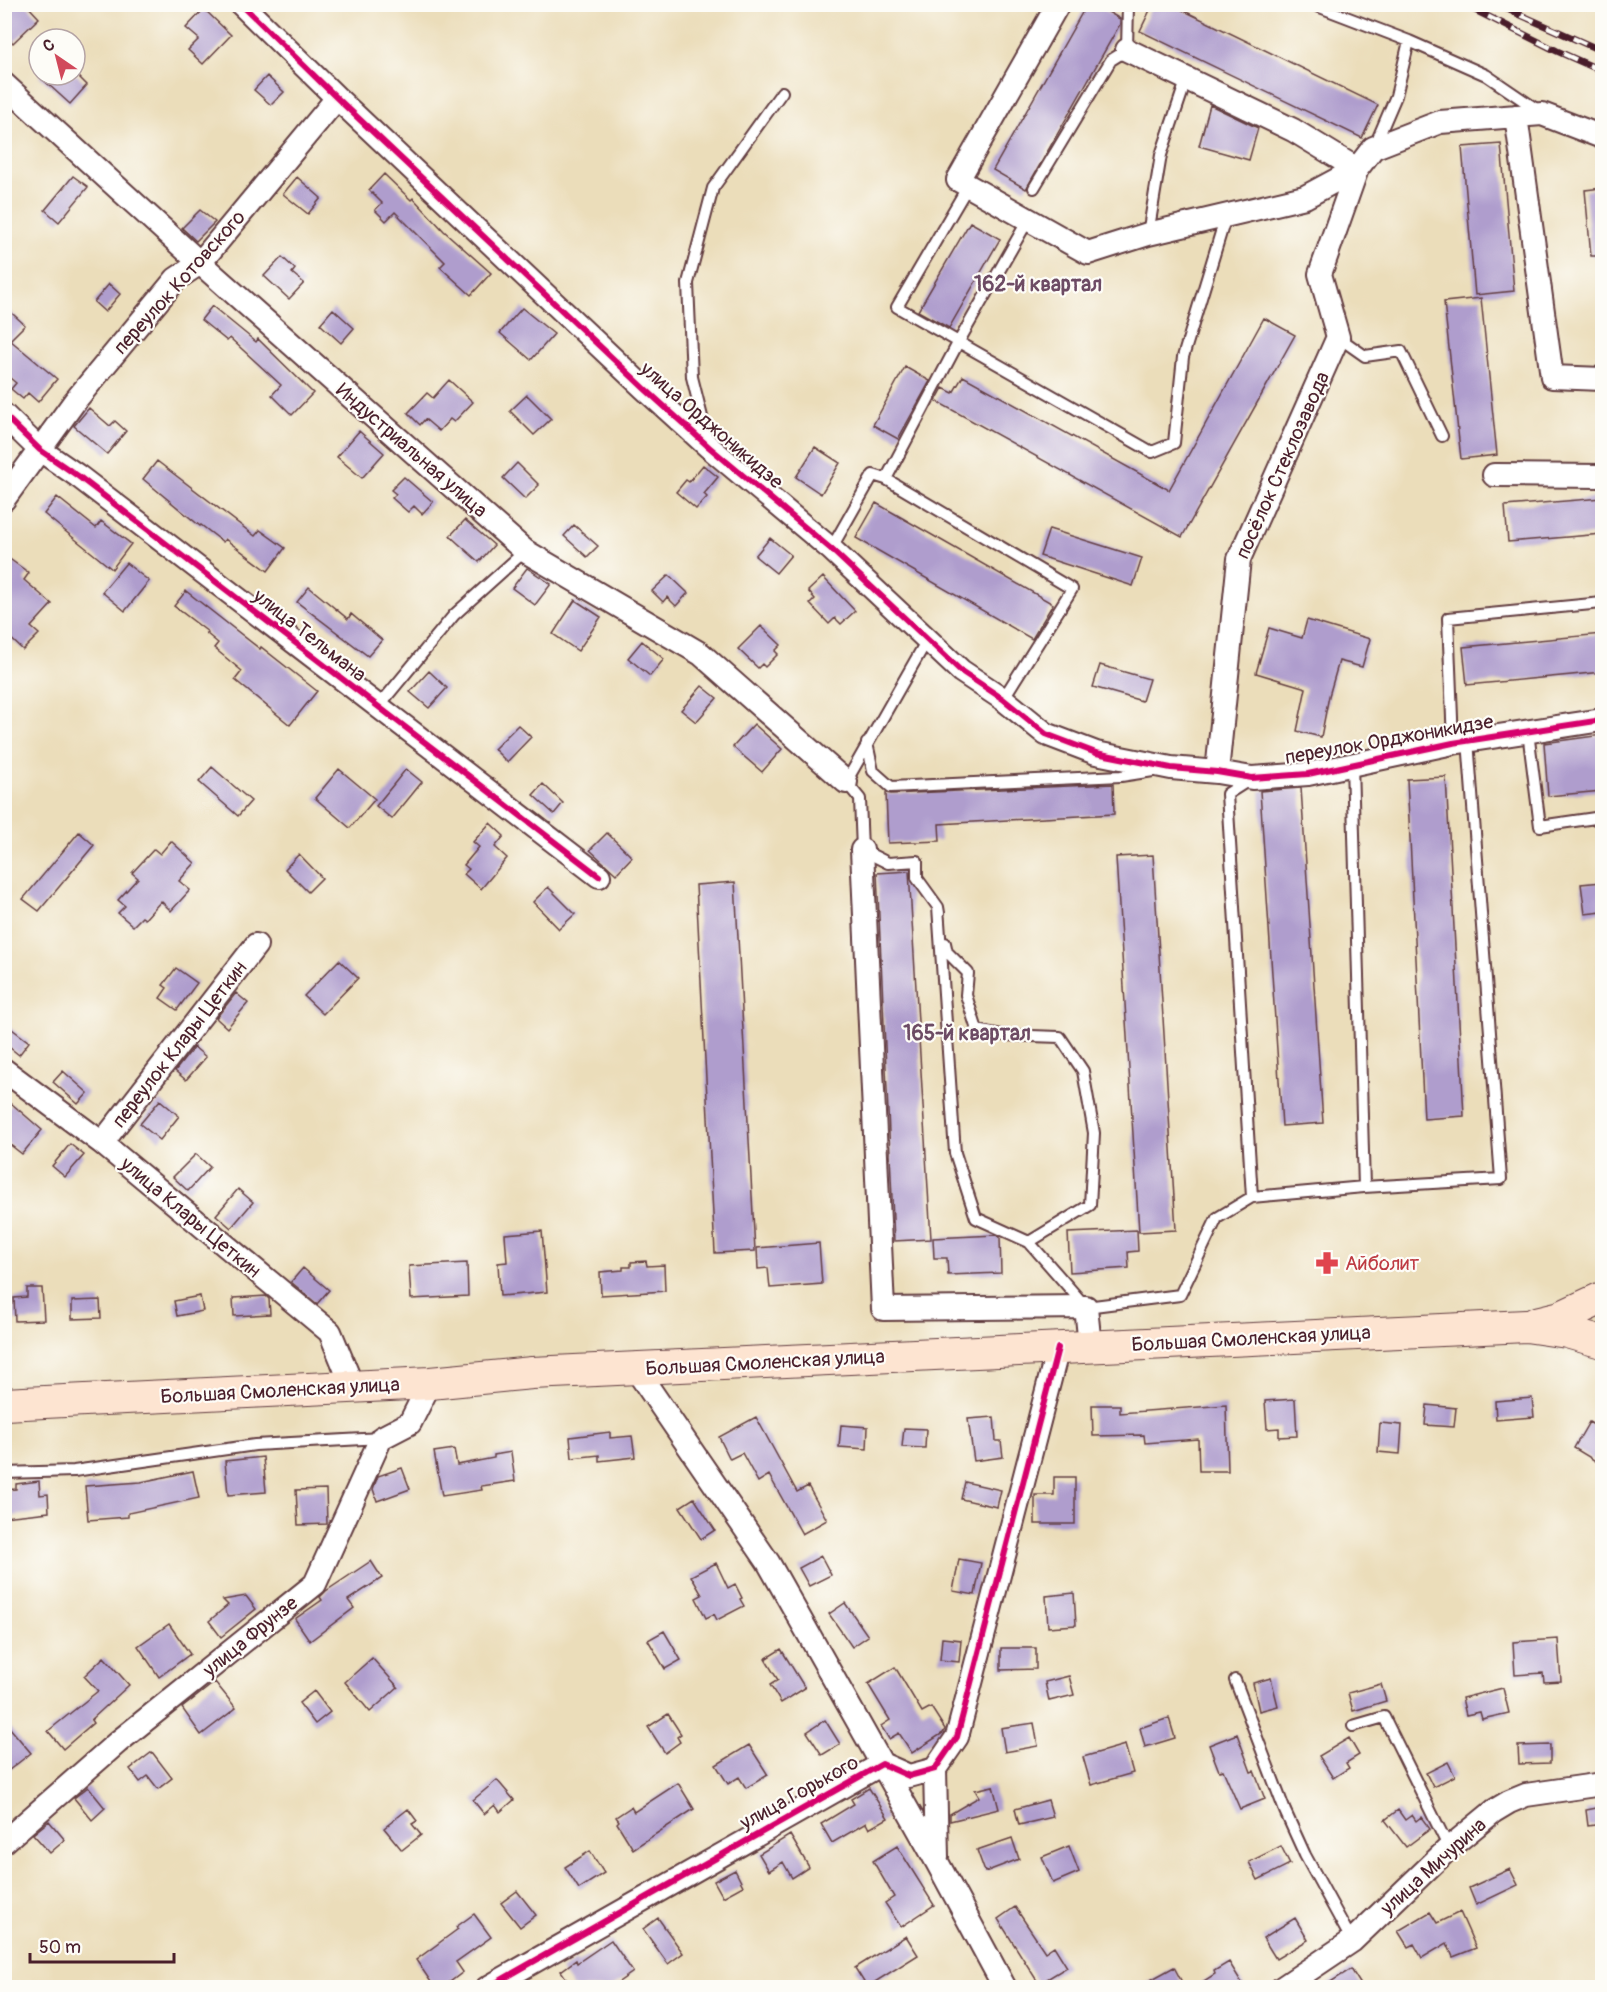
<svg xmlns="http://www.w3.org/2000/svg" width="1607" height="1992" font-family="Pangolin,sans-serif">
	<style>
		.building { fill: #af9dcd }
		.lines { fill: none; stroke-linecap: round; stroke-linejoin: round }
		.lane-casing { stroke: #623c40; stroke-width: 14 }
		.street-casing { stroke: #623c40; stroke-width: 26 }
		.secondary-casing { stroke: #623c40; stroke-width: 34 }
		.lane { stroke: #fff; stroke-width: 10 }
		.street { stroke: #fff; stroke-width: 22 }
		.secondary { stroke: #fde4d1; stroke-width: 32 }
		.rail-casing { stroke: #4a1f2b; stroke-width: 7 }
		.rail { stroke: #fdfcf7; stroke-width: 4.5; stroke-dasharray: 14; stroke-linecap: butt }
		.cycleway-casing { stroke: #fdfcf7; stroke-width: 10 }
		.cycleway { stroke: #d6006c; stroke-width: 6 }
		.labels { text-anchor: middle; stroke-width: 4.5; stroke-linejoin: round; paint-order: stroke }
		.street-label { font-size: 20px; fill: #4a1f2b; stroke: #fdfcf7 }
		.health-label { font-size: 20px; fill: #be3a42; stroke: #fdfcf7; text-anchor: start }
		.neighbourhood-label { font-size: 21px; font-weight: bold; fill: #6d4b64; stroke: #fdfcf7 }
	</style>
	<rect width="100%" height="100%" fill="#fdfcf7"/>
	<filter id="ink" filterUnits="userSpaceOnUse"><feTurbulence type="fractalNoise" baseFrequency=".0167" numOctaves="2"/><feDisplacementMap in="SourceGraphic" scale="12" xChannelSelector="R" yChannelSelector="G"/><feConvolveMatrix kernelMatrix="1 2 1 2 8 2 1 2 1" color-interpolation-filters="sRGB"/></filter>
	<filter id="wash" filterUnits="userSpaceOnUse"><feTurbulence type="fractalNoise" baseFrequency=".008" numOctaves="4" result="noise"/><feDisplacementMap in="SourceGraphic" scale="24" xChannelSelector="R" yChannelSelector="G"/><feGaussianBlur stdDeviation="1.35" result="paint"/><feColorMatrix in="noise" values="0 0 0 0 0 0 0 0 0 0 0 0 0 0 0 0 0 1.4 0 .05"/><feComposite in="paint" operator="in"/></filter>
	<g filter="url(#wash)">
		<rect width="100%" height="100%" fill="#ebddba"/>
		<g id="blocks">
			<path class="building" d="M4,4h22l13,14 -26,25 -9,-9z
				M1087,4h8l25,15v5l-94,165 -33,-19z
				M1153,4h17l208,101 -16,33 -222,-107z
				M204,9l27,26 -28,29 -15,-14 11,-11 -13,-11z
				M38,75h39l10,10 -17,19z
				M267,76l17,16 -13,13 -17,-15z
				M1210,105l48,23 -9,32 -50,-14z
				M1501,144l13,147 -39,4 -13,-148z
				M384,174l27,26 2,-2 31,33 47,42 -20,22 -31,-28 5,-5 -50,-50 -9,9 -11,-11 7,-7 -13,-13z
				M73,176l15,11 -29,35 -14,-12z
				M297,177l24,21 -13,16 -25,-20z
				M1602,188v68h-11l-6,-66z
				M200,210l15,12 -19,19 -14,-13z
				M970,222l30,17 -51,89 -31,-17z
				M282,257l13,12 -3,4 12,10 -15,16 -25,-23z
				M109,284l11,10 -15,18 -11,-10z
				M1481,298l16,157 -36,4 -17,-157z
				M4,306l21,19 -15,15 47,39 -19,23 -10,-9 -5,6 -12,-10 5,-6 -12,-10z
				M212,306l44,36 2,-3 55,54 -21,22 -20,-20 9,-10 -51,-47 -3,3 -26,-21z
				M522,308l32,26 -23,26 -31,-27z
				M333,309l21,19 -13,15 -21,-19z
				M1264,318l31,17 -113,202 -246,-136 7,-13 10,5 10,-17 206,114z
				M905,367l25,14 -32,58 -25,-14z
				M449,380l24,22 -19,20 -4,-3 -11,12 -14,-12 -5,6 -12,-12 19,-20 6,5z
				M527,395l24,24 -17,16 -24,-24z
				M89,408l21,18 5,-5 11,10 -19,23 -33,-28z
				M359,431l25,22 -22,25 -25,-21z
				M815,447l25,16 -19,31 -25,-17z
				M157,461l98,75 5,-6 25,18 -17,23 -43,-32 -2,3 -22,-17 -1,1 -57,-47z
				M517,463l22,22 -14,14 -22,-21z
				M703,465l15,12 -14,17 3,3 -11,12 -20,-17 10,-12 3,2z
				M404,477l29,25 -11,12 -8,-8 -6,6 -16,-14 4,-4 -5,-4z
				M57,497l39,31 5,-7 30,23 -19,25 -68,-55z
				M1602,498v36l-94,8 -3,-36z
				M876,503l177,101 -21,35 -176,-101z
				M465,520l29,25 -15,17 -29,-26z
				M574,525l24,21 -11,11 -23,-21z
				M1049,529l93,29 -9,28 -93,-30z
				M770,538l21,17 -15,18 -21,-17z
				M4,555l25,18 -5,7 28,24 -21,23 8,7 -16,16 -19,-18z
				M126,563l23,18 -24,30 -23,-19z
				M527,568l24,16 -16,21 -23,-17z
				M669,575l19,18 -12,13 -9,-9 -4,5 -11,-11z
				M823,577l32,34 -14,13 -6,-6 -6,6 -19,-20 5,-5 -7,-8z
				M309,587l39,32 3,-5 31,26 -14,16 -71,-54z
				M186,591l74,58 1,-2 56,44 -27,34 -55,-45 7,-9 -28,-23 4,-5 -12,-10 2,-1 -34,-26z
				M575,600l26,17 -23,34 -25,-17z
				M1307,620l63,19 -8,28 -23,-6 -10,35 -8,41 -24,-6 9,-43 -50,-15 13,-45 33,10z
				M761,626l20,19 -6,6 3,3 -13,13 -3,-3 -4,4 -20,-19z
				M1602,634v38l-135,13 -4,-38z
				M642,641l22,18 -14,17 -22,-18z
				M1100,665l49,14 -7,22 -49,-14z
				M429,671l18,17 -18,20 -19,-16z
				M702,686l15,12 -21,24 -15,-12z
				M754,724l28,25 -20,23 -29,-25z
				M518,725l13,12 -24,25 -13,-13z
				M1602,735v56l-54,5 -4,-53z
				M212,767l39,34 -13,15 -39,-34z
				M339,769l36,30 -25,29 -35,-30z
				M406,769l16,13 -30,37 -16,-13z
				M1446,777l18,339 -40,3 -17,-340z
				M543,784l20,19 -9,11 -21,-19z
				M1113,784l1,30 -175,10 1,17 -52,2 -2,-50 5,1z
				M1301,788l22,335 -41,3 -22,-335z
				M490,823l14,13 -9,11 12,11 -26,31 -17,-15 5,-5 -5,-4 15,-18 -6,-5z
				M79,832l15,13 -55,66 -16,-12z
				M607,833l25,24 -16,17 -26,-24z
				M171,841l24,22 -16,18 11,9 -19,21 -10,-10 -16,18 -3,-2 -9,9 -15,-13 7,-7 -7,-6 20,-22 -6,-5 22,-24 6,5z
				M299,854l23,24 -14,14 -23,-23z
				M1153,855l23,375 -37,2 -23,-375z
				M909,871l22,368 -37,2 -17,-368z
				M735,882l20,369 -40,2 -19,-368z
				M1602,882v30l-17,2 -4,-30z
				M548,887l27,27 -16,15 -26,-27z
				M339,960l19,18 -35,36 -19,-18z
				M176,968l21,15 -20,27 -17,-12 7,-10 -4,-3z
				M236,993l12,10 -21,25 -11,-10z
				M4,1023l25,19 -10,13 -15,-12z
				M194,1047l12,10 -20,23 -11,-9z
				M63,1071l25,22 -10,11 -25,-22z
				M160,1100l19,16 -19,24 -20,-16z
				M12,1104l30,26 -20,24 -18,-14v-26z
				M70,1144l14,11 -19,22 -13,-11z
				M196,1154l14,13 -22,24 -15,-14z
				M238,1189l15,13 -22,26 -15,-13z
				M1137,1230l1,21 -10,1 1,16 -59,4 -2,-39z
				M542,1231l5,61 -47,4 -2,-33 9,-1 -2,-28z
				M996,1235l4,2 1,36 -53,2 -1,-17h-13l-1,-20z
				M819,1243l3,41 -52,4 -2,-20 -10,1 -1,-21z
				M646,1261l1,5 17,-1 1,26 -64,4 -1,-23 23,-2v-3h8v-5z
				M467,1263l1,33 -57,3 -2,-33z
				M303,1268l26,22 -12,14 -26,-22z
				M27,1288h15l2,32 -29,1 -1,-23 13,-1z
				M200,1296l3,15 -26,5 -3,-15z
				M266,1296l3,3 1,15 -36,2 -1,-18z
				M100,1300l1,18 -29,1v-18z
				M1532,1398l2,19 -38,3 -1,-19z
				M1295,1399l2,37 -18,1v-9l-12,1 -2,-28z
				M1092,1405h28v8l106,-8 2,66h-29l-1,-32 -53,4 -1,-8 -51,1z
				M1427,1405l29,3 -2,19 -29,-2z
				M756,1417l41,75 11,-6 19,34 -25,14 -33,-59 -11,7 -16,-29 -12,6 -11,-22z
				M994,1417l2,24h5l2,16 -29,4 -6,-42z
				M1589,1422l13,8v35l-28,-17z
				M1380,1423l22,2 -2,29 -22,-2z
				M841,1425l27,2 -1,22 -28,-2z
				M904,1428l22,1 -1,19 -23,-1z
				M610,1432v6l22,-2 3,21 -36,4v-6l-27,3 -2,-21z
				M454,1449l3,16 37,-7v-3l17,-3 4,29 -34,5 1,4 -40,6 -8,-44z
				M263,1457l3,35 -38,3 -3,-34z
				M402,1468l8,21 -33,12 -4,-12 5,-13z
				M193,1471l6,27 -71,15v4l-40,3 -3,-34 56,-4z
				M1054,1477h21v47h-40v-29h19z
				M39,1481l1,14 8,-1 1,18 -45,5v-27l12,-1v-5z
				M965,1482l36,8 -4,17 -36,-8z
				M326,1489l1,35 -29,1 -2,-35z
				M694,1498l21,32 -14,9 -21,-32z
				M821,1556l10,19 -22,11 -10,-18z
				M959,1559l22,4 -6,32 -22,-4z
				M371,1561l11,17 -34,22 6,8 -44,33 -15,-22 27,-19 -2,-3 6,-6z
				M716,1563l12,25 7,-4 7,14 -2,1 4,7 -27,14 -3,-6 -8,4 -10,-20 6,-3 -11,-19z
				M1074,1593l2,32 -28,2 -2,-31z
				M246,1596l10,13 -35,28 -12,-16 19,-16 -5,-5z
				M845,1603l23,33 -16,11 -23,-33z
				M169,1624l21,30 -31,23 -21,-31z
				M664,1631l17,29 -16,9 -17,-29z
				M942,1638l19,2 -2,22 -19,-2z
				M1558,1639l3,42 -17,1 -1,-9 -28,2 -2,-33z
				M1001,1648h35v21l-35,1z
				M781,1649l24,39 -24,15 -11,-18 8,-5 -13,-21z
				M104,1657l25,28 -38,35 2,3 -30,26 -15,-18 50,-40 -14,-15z
				M372,1658l26,29 -28,25 -25,-30z
				M895,1667l27,45 9,-5 14,22 -2,4 -31,20 -13,-20 -10,6 -8,-13 9,-6 -22,-36z
				M1069,1676l5,19 -25,6 -4,-19z
				M1271,1678l7,28 -19,5 -6,-28z
				M215,1682l21,26 -35,27 -19,-27z
				M1381,1684l5,17 -33,10 -5,-18z
				M1503,1688l6,25 -27,6 -2,-7 -14,3 -4,-17z
				M314,1691l16,21 -15,12 -16,-21z
				M668,1714l13,20 -4,3 3,5 -15,11 -17,-26z
				M1169,1718l6,20 -30,9 -5,-19z
				M825,1720l15,24 -18,11 -15,-23z
				M4,1721l27,32 -27,21z
				M1034,1723l4,23 -33,6 -4,-24z
				M1237,1734l14,38 3,-1 11,28 -25,10 -17,-39 -4,1 -10,-26z
				M1349,1738l10,17 -13,8 3,5 -16,10 -14,-22z
				M749,1745l19,30 -22,13 -7,-11 -11,7 -12,-19z
				M1125,1745l8,28 -42,12 -8,-28z
				M1550,1745v18l-31,1 -1,-18z
				M152,1752l20,26 -14,11 -10,-13 -8,6 -10,-13z
				M1448,1762l7,14 -22,11 -7,-14z
				M497,1780l17,20 -14,12 -5,-7 -11,9 -11,-14z
				M678,1783l16,26 -61,40 -16,-26 2,-2 -3,-4 15,-10 3,5z
				M993,1786l6,23 -49,12v-7l29,-17 -4,-7z
				M88,1787l17,21 -13,12 -18,-22z
				M869,1788l19,30 -19,11 -3,-6 -34,20 -11,-19 33,-20 -3,-5z
				M1048,1800l5,17 -34,8 -4,-16z
				M1602,1807v17l-14,2 -2,-16z
				M408,1809l9,12 -5,3 9,11 -19,15 -18,-22z
				M1398,1810l7,10 7,-5 4,6 5,-4 9,12 -24,18 -21,-27z
				M49,1821l16,19 -15,13 -17,-19z
				M790,1835l19,32 -17,11 -9,-16 -14,9 -10,-17z
				M1012,1838l7,21 -34,13 -8,-22z
				M897,1846l37,59 -33,22 -16,-24 9,-6 -21,-36z
				M1069,1846l10,26 -26,11 -11,-26z
				M1281,1846l9,18 -32,16 -9,-18z
				M590,1851l14,22 -25,16 -14,-22z
				M1510,1869l8,16 -42,20 -7,-17z
				M735,1870l8,16 -20,11 -9,-16z
				M517,1891l19,24 -16,12 -19,-24z
				M1015,1907l30,45 9,-6 13,21 -28,17 -41,-65z
				M1430,1912l7,11 23,-11 16,36 -23,9 -6,-14 -25,15 -8,-14 -6,3 -10,-16z
				M474,1914l17,23 -35,25 7,10 -21,16h-7l-19,-28 42,-31 -2,-2z
				M658,1918l25,35 -15,11 -25,-35z
				M1295,1918l13,22 -32,19 -13,-21z
				M906,1936l12,19 -51,32 -12,-19z
				M611,1940l22,32 -23,16h-37l-12,-17 15,-11 1,3z
				M1229,1962l16,26h-52l22,-14 -1,-3z
				M1174,1967l11,21h-49z
				M1351,1969l12,19h-42z"/>
		</g>
	</g>
	<g filter="url(#ink)">
		<use href="#blocks" fill-opacity="0" stroke="#623c40" stroke-width="1.5"/>
		<g class="lines">
			<g class="lane-casing">
				<path id="lane" d="M1312,4l97,37 77,34 53,36
					M1375,145l21,-49 13,-55
					M968,186l-71,121 255,145 22,-9 9,-86 43,-141
					M1034,188l77,-128 16,-10 1,-46
					M1148,234l13,-79 26,-77
					M1338,337l27,19 36,-5 41,85
					M708,441l-16,-64 -4,-94 25,-95 69,-96
					M886,479l186,110 -69,110
					M831,549l42,-74 13,4 72,-136 70,-123
					M927,640l-81,142 14,17 2,51 26,13 29,-2v17l21,29 1,6
					M378,707l76,-92 71,-64
					M1528,732l12,94 62,-9
					M867,743l6,28 18,16 230,-11 32,-5
					M1453,743l-5,-125 154,-15
					M1352,764l12,423
					M1249,780l-22,14 25,403
					M938,907l17,246 21,65 53,24 57,65 94,-12 37,-77 35,-21 112,-10 137,-8 -33,-439
					M945,943l2,9 21,21 -2,22 11,35 25,5 58,2 23,34 11,62 -4,72 -61,37
					M4,1473l70,-2 181,-26 126,-7
					M1235,1680l50,131 20,44 47,86
					M1353,1726l31,-9 65,131"/>
			</g>
			<g class="street-casing">
				<path id="street" d="M241,4l96,94 307,290 65,59 122,102 130,122 42,28 43,35 50,19 75,15 46,4 35,6 56,-4 145,-31 149,-23
					M1058,4l-100,176 130,73 60,-19 157,-37 52,-28
					M1127,50l166,80 64,39 16,-21 67,-26 102,-8 60,23
					M4,84l196,179 325,288 176,103 145,128
					M1516,116l36,261 50,2
					M4,415l36,35 38,26 521,400
					M1494,475l108,1
					M4,499l71,-98 101,-122 24,-16 137,-165
					M1217,772l22,-213 99,-222 -18,-63 37,-105
					M862,850l21,459 203,-2 4,39
					M4,1070l98,73 228,189 22,53
					M102,1143l154,-198
					M635,1368l133,194 169,300 68,126
					M935,1769l2,88
					M4,1842l114,-100 197,-158 66,-146 29,-15 20,-40
					M487,1988l395,-224 27,12 26,-7 22,-32 101,-389
					M1282,1988l70,-47 97,-93 45,-37 15,-9 17,-7 76,-11"/>
			</g>
			<g class="secondary-casing">
				<path id="secondary" d="M1536,1323l25,-6 41,-19
					M4,1404l426,-21 102,-10 994,-47 41,6 35,10"/>
			</g>
			<use href="#lane" class="lane"/>
			<use href="#street" class="street"/>
			<use href="#secondary" class="secondary"/>
			<g class="rail-casing">
				<path id="rail" d="M1463,4l94,47 45,20
					M1496,4l106,47"/>
			</g>
			<use href="#rail" class="rail"/>
			<g class="cycleway-casing">
				<path id="cycleway" d="M241,4l96,94 307,290 65,59 122,102 130,122 42,28 43,35 50,19 75,15 46,4 35,6 56,-4 145,-31 149,-23
					M4,415l36,35 38,26 521,400
					M487,1988l395,-224 27,12 26,-7 22,-32 101,-389"/>
			</g>
			<use href="#cycleway" class="cycleway"/>
		</g>
	</g>
	<defs>
		<g id="pharmacy-bare" transform="scale(1.8)"><path d="M-2-6h4v4h4v4h-4v4h-4v-4h-4v-4h4Z" fill="#e0444e" stroke="#fdfcf7" stroke-width="2.5" paint-order="stroke"/></g>
	</defs>
	<g fill-rule="evenodd">
		<use href="#pharmacy-bare" x="1327" y="1263"/>
	</g>
	<g class="labels">
		<g class="street-label">
			<text transform="translate(179 282) rotate(-48)" y="7">переулок Котовского</text>
			<text transform="translate(712 425) rotate(41)" y="7">улица Орджоникидзе</text>
			<text transform="translate(412 450) rotate(41)" y="7">Индустриальная улица</text>
			<text transform="translate(1282 465) rotate(-66)" y="7">посёлок Стеклозавода</text>
			<text transform="translate(310 635) rotate(38)" y="7">улица Тельмана</text>
			<text transform="translate(1389 739) rotate(-10)" y="7">переулок Орджоникидзе</text>
			<text transform="translate(179 1044) rotate(-52)" y="7">переулок Клары Цеткин</text>
			<text transform="translate(191 1217) rotate(40)" y="7">улица Клары Цеткин</text>
			<text transform="translate(1251 1338) rotate(-3)" y="7">Большая Смоленская улица</text>
			<text transform="translate(765 1362) rotate(-3)" y="7">Большая Смоленская улица</text>
			<text transform="translate(280 1390) rotate(-3)" y="7">Большая Смоленская улица</text>
			<text transform="translate(250 1636) rotate(-39)" y="7">улица Фрунзе</text>
			<text transform="translate(799 1792) rotate(-29)" y="7">улица Горького</text>
			<text transform="translate(1433 1866) rotate(-42)" y="7">улица Мичурина</text>
		</g>
		<g class="health-label">
			<text x="1345" y="1270">Айболит</text>
		</g>
		<g class="neighbourhood-label">
			<text x="1038" y="291">162-й квартал</text>
			<text x="967" y="1040">165-й квартал</text>
		</g>
	</g>
	<rect width="1607" height="1992" fill="none" stroke="#fdfcf7" stroke-width="24"/>
	<g transform="translate(57 57) rotate(325)"><circle r="28" fill="#fdfcf7" stroke="#b5a4a5" stroke-width="1.5"/>
	<path d="M0-4.5L10 22L0 15L-10 22Z" fill="#d1495b"/>
	<text y="-9" font-size="16" font-weight="bold" text-anchor="middle" fill="#4a1f2b">С</text>
	</g>
	<path d="M30 1953v9h144v-9" fill="none" stroke="#4a1f2b" stroke-width="3"/>
	<text x="39" y="1953" font-size="18" fill="#4a1f2b" stroke="#fdfcf7" stroke-width="4.5" paint-order="stroke">50 m</text>
</svg>
